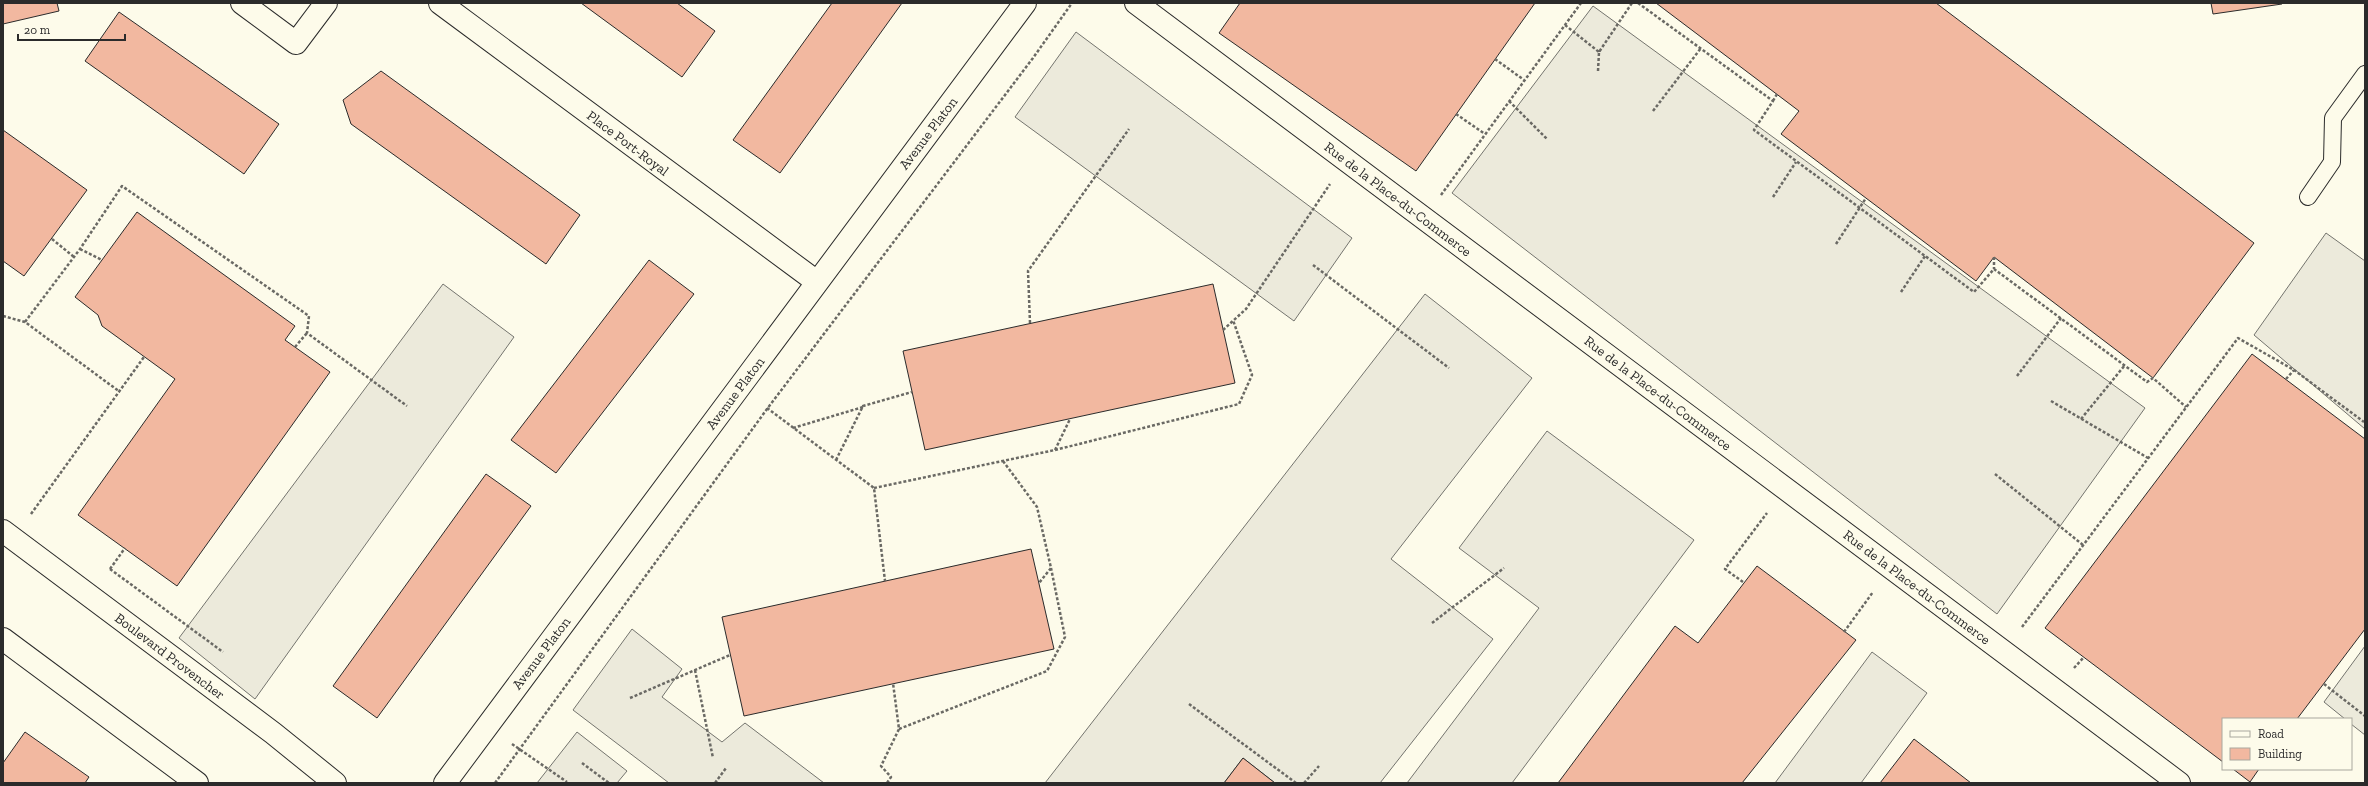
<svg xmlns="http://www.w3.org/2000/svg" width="2368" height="786" font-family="'Zilla Slab',serif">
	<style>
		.parking { fill: #eceadb; stroke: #74746e }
		.building { fill: #f2b8a0; stroke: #2b2b2b }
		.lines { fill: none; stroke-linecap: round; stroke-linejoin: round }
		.lane-casing { stroke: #2b2b2b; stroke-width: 18 }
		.street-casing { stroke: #2b2b2b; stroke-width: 24 }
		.secondary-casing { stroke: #2b2b2b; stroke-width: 24 }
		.path { stroke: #6a6964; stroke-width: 2.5; stroke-dasharray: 3 2; stroke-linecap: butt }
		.lane { stroke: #fdfbea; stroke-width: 16 }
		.street { stroke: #fdfbea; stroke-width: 22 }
		.secondary { stroke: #fdfbea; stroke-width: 22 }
		.labels { text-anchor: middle; stroke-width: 3; stroke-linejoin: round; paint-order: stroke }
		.street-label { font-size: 14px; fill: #2b2b2b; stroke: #fdfbea }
	</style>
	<rect width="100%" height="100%" fill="#fdfbea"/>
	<path class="parking" d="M1593,6l552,402 -148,206 -545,-421z
		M1076,32l276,206 -58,83 -279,-204z
		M2326,233l39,28v168l-111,-94z
		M443,284l71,53 -259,362 -76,-61z
		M1425,294l107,84 -141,181 102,80 -113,144h-105l-32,-25 -19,25h-179z
		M1547,431l147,109 -182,243h-105l132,-175 -80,-60z
		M632,629l50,40 -20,28 60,45 23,-19 79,60h-155l-96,-73z
		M2365,646v89l-14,-11v-5h-6l-21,-17z
		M1872,652l55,41 -66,90h-86z
		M577,732l50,39 -10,12h-80z"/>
	<path class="building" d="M3,3h54l2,8 -56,13z
		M581,3h96l38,28 -33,46z
		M832,3h70l-122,170 -47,-33z
		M1240,3h295l-119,168 -197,-138z
		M1656,3h280l318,240 -101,135 -159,-121 -18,24 -195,-147 18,-23z
		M2211,3h71v1l-69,10z
		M119,12l160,112 -35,50 -159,-113z
		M381,71l199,144 -34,49 -195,-140 -8,-24z
		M3,130l84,60 -63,86 -21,-15z
		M137,212l158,114 -10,14 45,32 -153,214 -99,-71 97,-136 -73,-53 -4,-11 -23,-18z
		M649,260l45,34 -138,179 -45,-33z
		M1213,284l22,99 -310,67 -22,-99z
		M2252,354l113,85v190l-68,90h-74v43l-178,-134z
		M486,474l45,32 -154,212 -44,-32z
		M1031,549l23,100 -310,67 -22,-99z
		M1757,566l99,74 -114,143h-184l117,-157 23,17z
		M25,732l64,45 -4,6h-82v-20z
		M1914,739l57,44h-91z
		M1243,758l32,25h-51z
		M2233,769h26l-9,13z"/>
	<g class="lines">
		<g class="lane-casing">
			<path id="lane" d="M2308,197l24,-35 1,-44 32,-44"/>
		</g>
		<g class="street-casing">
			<path id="street" d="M242,3l54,40 30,-40
				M440,3l377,279
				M1136,3l1043,780
				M445,783l580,-780"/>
		</g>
		<g class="secondary-casing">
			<path id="secondary" d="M3,531l270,202 62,50
				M3,639l194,144"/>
		</g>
		<path class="path" d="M1638,3l135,98 -19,29 220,162 20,-23 153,113 6,-4 33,29
			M1565,25l34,27
			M1495,59l29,21
			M1598,71l1,-19 33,-49
			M1509,101l38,38
			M1773,101l4,-7
			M1653,111l48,-63
			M1456,114l29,20
			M1441,195l140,-192
			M1773,197l23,-35
			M52,239l22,18
			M1836,244l30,-46
			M80,249l22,11
			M1994,257v12
			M1313,265l136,103
			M1901,292l24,-36
			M3,316l22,6 95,70
			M25,322l55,-73 42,-63 187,130 -2,17 100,73
			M1030,323l-2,-52 101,-142
			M1223,330l23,-21 84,-125
			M295,347l12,-14
			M2017,376l44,-58
			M2286,379l8,-9
			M2051,401l97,57
			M767,408l107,80 11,93
			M2081,419l44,-54
			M793,428l70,-21
			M1055,450l184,-46 13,-29 -19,-55
			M836,460l27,-54 49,-14
			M1003,461l34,46 14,61 -12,15
			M1995,474l88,71
			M874,488l181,-38 15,-31
			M31,514l113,-157
			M110,569l113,83
			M110,569l15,-21
			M1743,582l-18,-13 42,-56
			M1432,623l72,-55
			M2022,627l216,-289 56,32 70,52
			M1844,632l29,-40
			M2074,668l10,-11
			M695,670l18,88
			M2324,684l41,32
			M630,698l100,-43
			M1189,704l107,79
			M899,729l148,-58 18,-34 -14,-69
			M512,744l55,38
			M582,763l27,20
			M495,783l272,-374 266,-351 39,-55
			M715,783l11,-15
			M887,783l4,-6 -10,-11 18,-37 -6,-46
			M1304,783l15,-17"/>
		<use href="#lane" class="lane"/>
		<use href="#street" class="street"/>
		<use href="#secondary" class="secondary"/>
	</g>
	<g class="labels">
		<g class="street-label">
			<text transform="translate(928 133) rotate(-53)" y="5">Avenue Platon</text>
			<text transform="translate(628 143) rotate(37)" y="5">Place Port-Royal</text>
			<text transform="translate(1398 199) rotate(37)" y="5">Rue de la Place-du-Commerce</text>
			<text transform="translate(735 393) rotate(-53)" y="5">Avenue Platon</text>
			<text transform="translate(1658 393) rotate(37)" y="5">Rue de la Place-du-Commerce</text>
			<text transform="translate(1917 587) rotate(37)" y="5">Rue de la Place-du-Commerce</text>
			<text transform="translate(541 653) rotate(-53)" y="5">Avenue Platon</text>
			<text transform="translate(170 656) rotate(37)" y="5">Boulevard Provencher</text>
		</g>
	</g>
	<rect width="2368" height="786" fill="none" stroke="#2b2b2b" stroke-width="8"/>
	<rect x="2222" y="718" width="130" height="52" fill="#fdfbea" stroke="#a9a89e"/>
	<rect x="2230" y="731" width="20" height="6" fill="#fdfbea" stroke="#a9a89e"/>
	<text x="2258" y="738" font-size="12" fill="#2b2b2b">Road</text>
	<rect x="2230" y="748" width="20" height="12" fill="#f2b8a0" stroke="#a9a89e"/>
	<text x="2258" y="758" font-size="12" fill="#2b2b2b">Building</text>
	<path d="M18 34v6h107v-6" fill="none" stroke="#2b2b2b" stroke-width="2"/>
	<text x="24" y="34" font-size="12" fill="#2b2b2b" stroke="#fdfbea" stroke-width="3" paint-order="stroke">20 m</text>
</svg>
